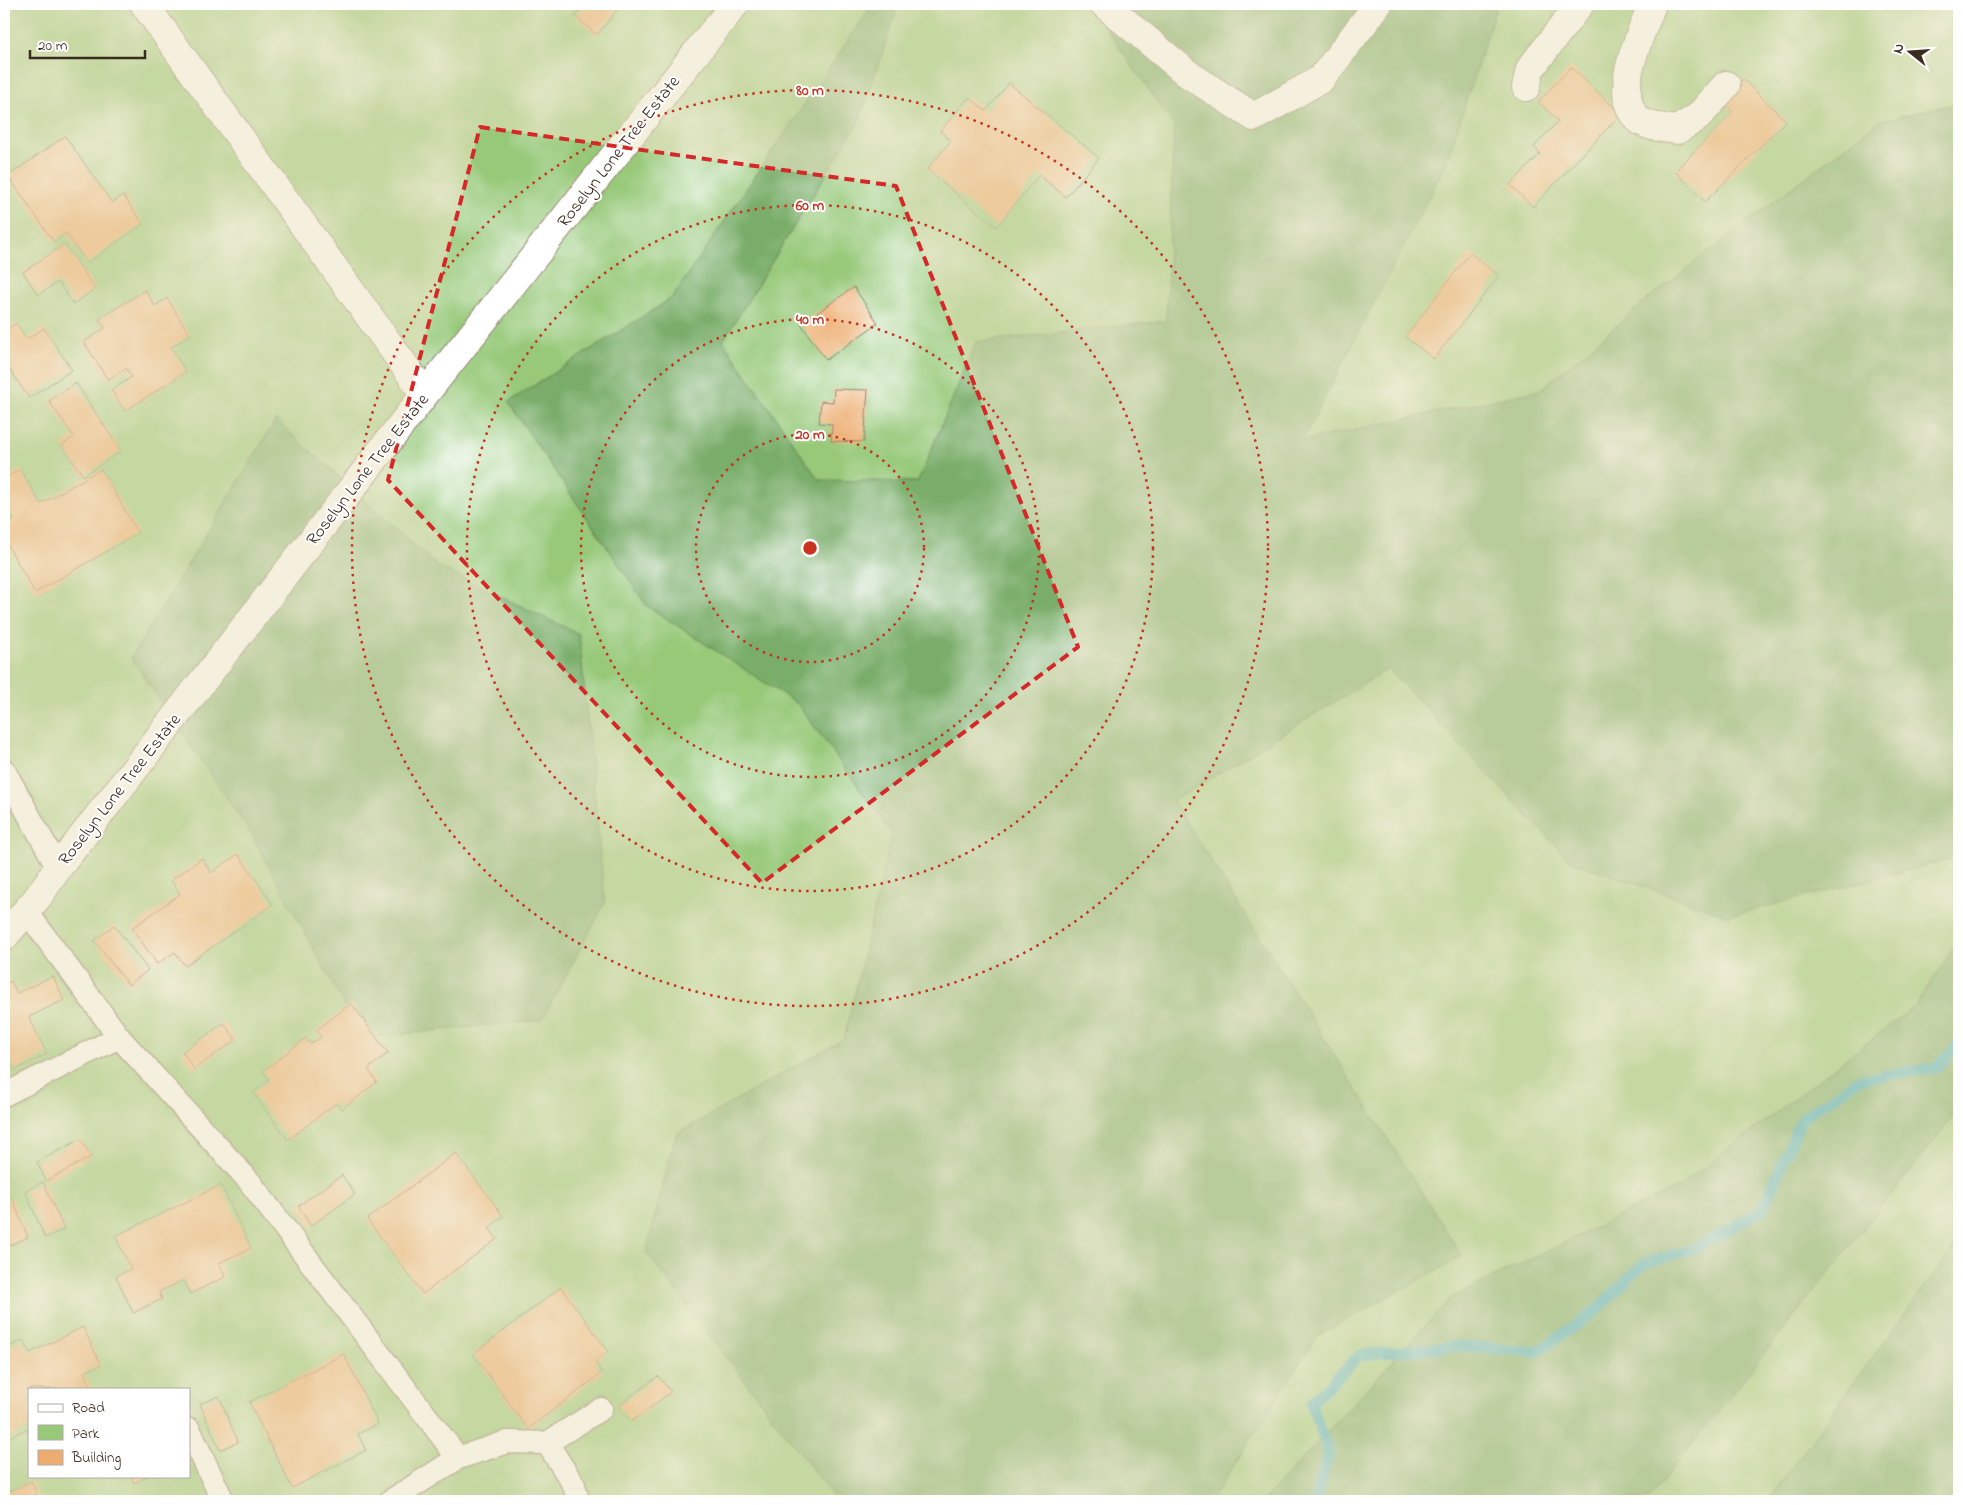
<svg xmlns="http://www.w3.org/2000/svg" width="1963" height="1505" font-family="'Indie Flower',sans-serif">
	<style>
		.green { fill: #97c979; stroke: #697a4c; fill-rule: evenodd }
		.forest { fill: #79ad69; stroke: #5a6c44 }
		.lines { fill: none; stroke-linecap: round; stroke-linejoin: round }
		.stream { stroke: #3dabbb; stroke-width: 11 }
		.building { fill: #edad70 }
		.service-casing { stroke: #948670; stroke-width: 25 }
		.minor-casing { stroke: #948670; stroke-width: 30 }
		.service { stroke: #fff; stroke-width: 22 }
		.minor { stroke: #fff; stroke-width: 28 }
		.marked { fill: none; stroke: #d62828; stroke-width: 4; stroke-dasharray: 10 6; stroke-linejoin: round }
		.ring { fill: none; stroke: #c8321e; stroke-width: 2.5; stroke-dasharray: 2.5 5 }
		.labels { text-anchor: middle; stroke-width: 4; stroke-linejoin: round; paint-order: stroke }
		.street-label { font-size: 18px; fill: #3b2a1e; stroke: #fff }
		.centre { fill: #c8321e; stroke: #fff; stroke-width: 2.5 }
		.ring-label { font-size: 15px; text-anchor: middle; font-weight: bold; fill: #c8321e; stroke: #fff; stroke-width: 4; stroke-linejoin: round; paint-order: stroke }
	</style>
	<rect width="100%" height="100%" fill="#fff"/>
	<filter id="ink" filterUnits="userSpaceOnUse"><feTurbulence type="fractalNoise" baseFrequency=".02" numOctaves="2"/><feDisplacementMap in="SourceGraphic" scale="10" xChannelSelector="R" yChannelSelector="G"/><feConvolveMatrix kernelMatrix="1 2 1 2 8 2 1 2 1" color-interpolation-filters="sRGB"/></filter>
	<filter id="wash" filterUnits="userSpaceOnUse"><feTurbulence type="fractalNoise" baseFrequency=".0096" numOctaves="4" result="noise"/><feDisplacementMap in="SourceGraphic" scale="20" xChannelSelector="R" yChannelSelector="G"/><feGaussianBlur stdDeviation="1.12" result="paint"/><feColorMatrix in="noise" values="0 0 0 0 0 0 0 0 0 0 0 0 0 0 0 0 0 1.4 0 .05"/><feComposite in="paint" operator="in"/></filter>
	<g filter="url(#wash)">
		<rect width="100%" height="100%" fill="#ede3c3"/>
		<path class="green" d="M4,4h1955v1497h-1955zM29,1389h160v87h-160z"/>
		<path class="forest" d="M873,4h26l-40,117 -136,220 96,139 99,2 58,-140 190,-21 8,-195 -85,-122h408l-51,160 -144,277 238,-51 114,-96 225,-173 80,-18v754l-230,59 -158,-55 -183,-192 -215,132 289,455 -145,80 -106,165h-374l-191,-249 30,-118 168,-95 48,-206 -94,-129 -151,-98 -139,-204 164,-104z
			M276,420l163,147 140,67 26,269 -63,117 -180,18 -110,-203 -121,-177z
			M1959,940v169l-310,389 -25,3h-361l188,-203 229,-112 235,-180z
			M1959,1240v261h-192z"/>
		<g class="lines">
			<path class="stream" d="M1315,1501l14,-47 -18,-51 49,-48 99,-9 78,6 58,-40 48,-48 56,-17 63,-37 40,-92 57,-39 77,-11 23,-24"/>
		</g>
		<g id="blocks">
			<path class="building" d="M585,4h37l-25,31 -22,-19z
				M1571,67l50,47 -88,93 -23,-22 30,-31 -6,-7 24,-26 -20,-19z
				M1743,79l43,42 -81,81 -30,-31 58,-59 -11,-11z
				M1009,83l90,75 -33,39 -27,-22 -43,52 -69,-58 24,-28 -11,-10 29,-34 17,14z
				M65,136l47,67 11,-8 20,29 -56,39 -21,-30 -12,9 -46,-66z
				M65,244l30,45 -22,15 -15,-22 -20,13 -15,-23z
				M1470,253l29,23 -65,83 -29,-22z
				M854,287l24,36 -52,37 -25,-36z
				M145,290l10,16 12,-8 23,37 -19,12 15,25 -61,39 -14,-21 21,-13 -6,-9 -18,12 -24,-38 21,-14 -6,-9z
				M16,323l11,16 17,-11 28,42 -43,28 -25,-37v-30z
				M76,383l45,68 -38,25 -21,-31 12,-8 -25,-36z
				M834,389l34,1 -4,52 -33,-1 1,-17 -13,-1 2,-22 12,1z
				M20,469l21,35 60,-35 37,64 -103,60 -31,-54v-13l10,-6 -10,-17v-24z
				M238,854l35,50 -88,62 -10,-14 -18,12 -25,-36 48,-34 -9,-14 31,-22 9,15z
				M114,925l34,45 -19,15 -35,-44z
				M53,976l11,24 -35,17 18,37 -32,16 -11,-24v-61l7,-4 6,12z
				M351,1003l37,50 -20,16 9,13 -35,27 -6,-6 -48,37 -35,-47 16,-13 -6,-9 43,-33 4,6 11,-7 -5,-6z
				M224,1023l12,17 -42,29 -12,-17z
				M81,1139l10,18 -45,24 -9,-19z
				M456,1153l47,63 -14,12 8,11 -74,55 -56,-75z
				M342,1175l13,19 -44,32 -13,-20z
				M43,1182l21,47 -19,9 -20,-47z
				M221,1185l30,63 -32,15 6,14 -35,17 -6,-14 -25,12 3,7 -29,14 -17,-37 15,-7 -16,-33z
				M12,1198l16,39 -24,11v-46z
				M561,1287l47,64 -13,11 7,11 -74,56 -55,-75z
				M83,1327l18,38 -17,7 8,17h-63v46l-3,-6 -22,11v-91l19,-9 7,13z
				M344,1354l34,70 -20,10 8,16 -74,38 -43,-86z
				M658,1376l13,16 -40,30 -13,-16z
				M219,1396l19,46 -18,8 -20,-46z
				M131,1476h18l-15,7z
				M31,1481l9,20h-36v-7z
				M737,1496l1,5h-24v-1z"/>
		</g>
	</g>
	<g filter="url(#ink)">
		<use href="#blocks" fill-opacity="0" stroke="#948670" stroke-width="1"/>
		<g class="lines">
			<g class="service-casing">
				<path id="service" d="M4,770l54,98
					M27,912l92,125 130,144 209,277
					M4,1095l115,-58
					M189,1429l34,72
					M547,1443l54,-34
					M390,1501l68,-43 49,-16 40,1 27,42 4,16"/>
			</g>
			<g class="minor-casing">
				<path id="minor" d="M144,4l281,390
					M1104,4l84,70 66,43 67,-38 57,-75
					M1652,4c-10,29 -38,82 -18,111 8,12 30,13 43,15l21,-13 28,-32
					M1526,87l4,-18 50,-65
					M4,937l34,-40 20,-29 367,-474 310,-390"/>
			</g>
			<use href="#service" class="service"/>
			<use href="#minor" class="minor"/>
		</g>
	</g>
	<path d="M0 0H1963V1505H0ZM480,127l416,59 182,461 -316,236 -374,-403z" fill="#ede3c3" fill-opacity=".55" fill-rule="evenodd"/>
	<path class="marked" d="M480,127l416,59 182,461 -316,236 -374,-403z"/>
	<g class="ring">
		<circle cx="810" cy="548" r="114"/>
		<circle cx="810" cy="548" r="229"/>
		<circle cx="810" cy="548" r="343"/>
		<circle cx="810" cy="548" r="458"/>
	</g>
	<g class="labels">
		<g class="street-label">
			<text transform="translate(618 151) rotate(-52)" y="6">Roselyn Lone Tree Estate</text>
			<text transform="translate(367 469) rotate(-52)" y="6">Roselyn Lone Tree Estate</text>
			<text transform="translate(119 789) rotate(-52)" y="6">Roselyn Lone Tree Estate</text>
		</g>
	</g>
	<circle cx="810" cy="548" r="8" class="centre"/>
	<g class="ring-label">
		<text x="810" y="95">80 m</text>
		<text x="810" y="210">60 m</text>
		<text x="810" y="324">40 m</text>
		<text x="810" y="439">20 m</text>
	</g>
	<rect width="1963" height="1505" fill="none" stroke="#fff" stroke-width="20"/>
	<rect x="28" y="1388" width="162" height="90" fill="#ffffff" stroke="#b1aaa5"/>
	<rect x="38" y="1404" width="25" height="8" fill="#ffffff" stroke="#b1aaa5"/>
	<text x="72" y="1412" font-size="15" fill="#3b2a1e">Road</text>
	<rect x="38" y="1425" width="25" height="15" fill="#97c979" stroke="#b1aaa5"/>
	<text x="72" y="1438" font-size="15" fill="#3b2a1e">Park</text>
	<rect x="38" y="1450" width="25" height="15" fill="#edad70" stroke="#b1aaa5"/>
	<text x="72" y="1462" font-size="15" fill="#3b2a1e">Building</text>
	<g transform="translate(1910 52) rotate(287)" stroke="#ffffff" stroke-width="4" paint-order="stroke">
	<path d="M0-4L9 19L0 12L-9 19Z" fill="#3b2a1e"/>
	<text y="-8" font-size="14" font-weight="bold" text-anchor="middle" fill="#3b2a1e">N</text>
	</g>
	<path d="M30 50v8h115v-8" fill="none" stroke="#3b2a1e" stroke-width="2.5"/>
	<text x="38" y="50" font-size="15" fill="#3b2a1e" stroke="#ffffff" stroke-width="4" paint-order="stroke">20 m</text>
</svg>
